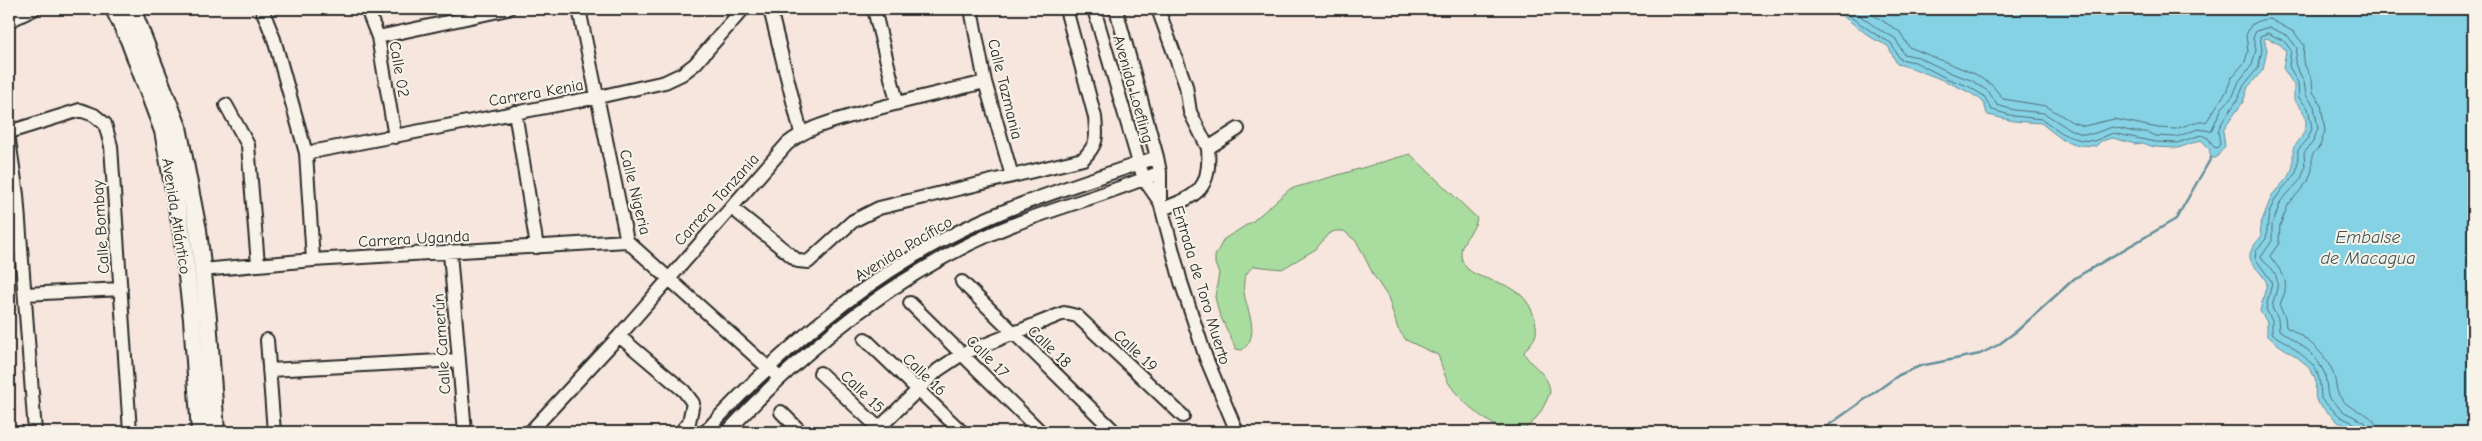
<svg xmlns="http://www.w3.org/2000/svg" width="2482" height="441" font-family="'Comic Neue',sans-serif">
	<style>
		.green { fill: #a9dd9f; stroke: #6a8465 }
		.water { fill: #86d2e5; stroke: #628f9b }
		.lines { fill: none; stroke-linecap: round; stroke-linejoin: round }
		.shore { stroke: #4f6e75; stroke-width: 1 }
		.stream { stroke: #628f9b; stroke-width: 2.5 }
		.minor-casing { stroke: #2b2b2b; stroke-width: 16 }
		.major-casing { stroke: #2b2b2b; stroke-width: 20 }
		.minor { stroke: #f7f3e8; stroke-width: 12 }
		.major { stroke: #f7f3e8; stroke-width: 16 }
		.labels { text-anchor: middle; stroke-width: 4; stroke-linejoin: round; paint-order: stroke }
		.street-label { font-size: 16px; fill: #2b2b2b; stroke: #f7f3e8 }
		.water-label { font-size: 18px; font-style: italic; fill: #42555a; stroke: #f7f3e8 }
	</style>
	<rect width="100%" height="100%" fill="#f7e6dd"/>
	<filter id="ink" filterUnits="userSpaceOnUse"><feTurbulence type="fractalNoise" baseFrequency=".02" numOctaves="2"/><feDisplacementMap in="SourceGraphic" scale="10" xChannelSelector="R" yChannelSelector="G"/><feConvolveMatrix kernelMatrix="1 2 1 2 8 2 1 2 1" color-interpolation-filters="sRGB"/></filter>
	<g filter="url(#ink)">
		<path class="green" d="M1410,154l67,64c-2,14 -18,23 -16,38 5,31 55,16 71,55 3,7 5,15 4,23 -2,8 -9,12 -12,19 8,15 25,20 26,39 -5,14 -15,33 -30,39 -20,7 -65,-34 -73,-51 -4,-8 -6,-17 -9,-25l-32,-15 -8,-11 -10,-32 -14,-21 -17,-34 -13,-11h-9l-7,3 -12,15 -34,20 -28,-3c-30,21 17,62 -12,84l-6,-1 -17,-36 -4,-16 4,-24 -4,-9v-8l9,-17 29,-18 37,-32z"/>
		<path class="water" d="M1825,9h648v423h-112l-23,-10 -21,-20c-4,-8 1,-17 -3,-26 -10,-20 -33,-26 -47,-41v-13l-7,-11 7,-28c-11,-21 -29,-21 -6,-46l-1,-11 12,-31 18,-20 3,-9v-18c15,-17 19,-30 1,-48v-15l-11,-17 3,-17 -5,-6 -14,-7 -3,1 3,11 -4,20 -15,17 -5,15 -17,24 -3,5 2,15 -9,12h-5l-2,-10 -8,-8 -23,8 -24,-1 -11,-4 -8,1 -22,-6 -12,3 -5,5 -17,-1 -16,-5 -22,-17 -27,-2 -26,-6c-3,-4 -2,-10 -6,-14 -11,-11 -69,-34 -85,-37l-9,-18 -16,-8 -32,-24z"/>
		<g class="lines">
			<path class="shore" d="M1839,9l36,25 16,9 9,16 15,3 33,17 20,7 16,10 8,14 22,6 28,3 23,16 16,5 13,1 19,-8 42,9 22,1 24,-8 7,3 6,9 3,1 3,-4 -2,-13 3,-7 17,-25 6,-14 14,-17 4,-18 -2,-14 8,-3 16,8 7,9 -2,16 9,17 1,15 9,10 4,20 -4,11 -10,11c0,36 -7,23 -22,48 -9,14 -8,26 -10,41l-10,11 -1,8 17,24 -6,27 6,12v12c6,6 11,7 17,11 26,23 30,19 32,55l20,18 19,9 3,6
				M1851,9l27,20 17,9 9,16 14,3 33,16 20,7 18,12 8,13 17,5 30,3 25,16 13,5h10l20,-7 23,5h11l10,4 20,1 22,-8 13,2 11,-23 11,-12 6,-15 13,-16 4,-15 -3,-12 3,-7 13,-4 19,9 9,12 -2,16 9,18 2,13 8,11 4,22 -5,14 -9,11 1,14 -4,12 -20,22 -9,24v16l-11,16c3,6 7,7 11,12 11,15 2,24 0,39l6,11 1,11 30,21 10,12 6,11 3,23 16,15 21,10 4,10
				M1864,9l36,23 9,15 66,27 18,12 10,13 43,7 26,16 12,4 30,-7 44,9 18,1 19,-7h11l20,-30 6,-15 13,-15 3,-11 -2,-16 5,-10 10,-5 9,-1 24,13 10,13 -1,17 9,17 1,13 8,12 4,27 -5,15 -8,9v15l-4,11 -20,24 -8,20 -1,18 -9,13c7,12 18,19 15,35 -1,6 -5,10 -5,16l5,10 1,10c18,9 36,23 45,41 8,16 1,25 17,37 12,9 28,8 29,27"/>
			<path class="stream" d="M1819,432l80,-57 21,-9 60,-12 18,-9 20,-15 57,-52 101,-59 35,-61"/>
			<g class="minor-casing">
				<path id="minor" d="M262,9l12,30 32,114 7,107
					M367,9l11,28 17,100
					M579,9l48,232 148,133
					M770,9l31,124
					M874,9l23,93
					M971,9l14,73 27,94
					M1094,9l45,154 5,16 16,23
					M1116,9l41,148 3,15v30l21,80 25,76 31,74
					M1158,9l28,77 4,26 18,36
					M9,21l25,-12
					M378,37l130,-28
					M226,105l22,40 10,119
					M515,112l22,135
					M9,132l71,-22 14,5 11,9 6,22 19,286
					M9,140l8,55 18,237
					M306,153l292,-56 67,-15 17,-8 13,-10 48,-55
					M732,208l66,53 10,1 45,-41 26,-13 204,-49c15,-15 14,-22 12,-42l-29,-108
					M1162,209c36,-13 49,-20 46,-61l30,-19
					M450,253l15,179
					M202,270l111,-10 314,-19
					M962,282l153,150
					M25,294l96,-5
					M910,303l131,129
					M619,336l65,55 9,12 -4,19 -8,10
					M865,339l97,93
					M267,340l7,92
					M269,370l189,-10
					M820,373l63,59
					M781,412l20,20
					M530,432l89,-96 168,-192c22,-18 47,-23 74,-31 41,-12 83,-21 124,-31
					M705,432c69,-75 150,-146 241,-194 66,-35 141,-56 211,-81
					M727,432c75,-81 164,-154 266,-199 54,-24 113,-37 167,-61
					M875,432l63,-62 24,-16 102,-41 13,3 106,100"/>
			</g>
			<g class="major-casing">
				<path id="major" d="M114,9l15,31 34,91 19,102 10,86 8,113
					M132,9l46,118 20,103 10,88 8,114"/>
			</g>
			<use href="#minor" class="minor"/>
			<use href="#major" class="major"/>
		</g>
	</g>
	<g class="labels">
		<g class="street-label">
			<text transform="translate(400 69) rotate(80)" y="6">Calle 02</text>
			<text transform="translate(1006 89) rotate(76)" y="6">Calle Tazmania</text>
			<text transform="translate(1134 89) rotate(74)" y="6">Avenida Loefling</text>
			<text transform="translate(536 92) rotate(-10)" y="6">Carrera Kenia</text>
			<text transform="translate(636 192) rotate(76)" y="6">Calle Nigeria</text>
			<text transform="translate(716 199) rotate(-48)" y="6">Carrera Tanzania</text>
			<text transform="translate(177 216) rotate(81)" y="6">Avenida Atlántico</text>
			<text transform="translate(100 227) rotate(-94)" y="6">Calle Bombay</text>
			<text transform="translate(414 238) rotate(-3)" y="6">Carrera Uganda</text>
			<text transform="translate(903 248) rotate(-31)" y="6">Avenida Pacífico</text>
			<text transform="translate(1202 285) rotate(73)" y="6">Entrada de Toro Muerto</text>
			<text transform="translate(441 344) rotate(-94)" y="6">Calle Camerún</text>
			<text transform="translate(1050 346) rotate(44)" y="6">Calle 18</text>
			<text transform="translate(1136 350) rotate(43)" y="6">Calle 19</text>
			<text transform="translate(988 356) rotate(45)" y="6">Calle 17</text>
			<text transform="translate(925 374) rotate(44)" y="6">Calle 16</text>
			<text transform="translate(863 391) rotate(44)" y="6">Calle 15</text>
		</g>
		<g class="water-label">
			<text x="2368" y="243">Embalse<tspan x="2368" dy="21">de Macagua</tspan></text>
		</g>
	</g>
	<rect width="2482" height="441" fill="none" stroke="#f7f3e8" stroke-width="30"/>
	<rect x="15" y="15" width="2452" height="411" fill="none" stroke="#2b2b2b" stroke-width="2" filter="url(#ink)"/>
</svg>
